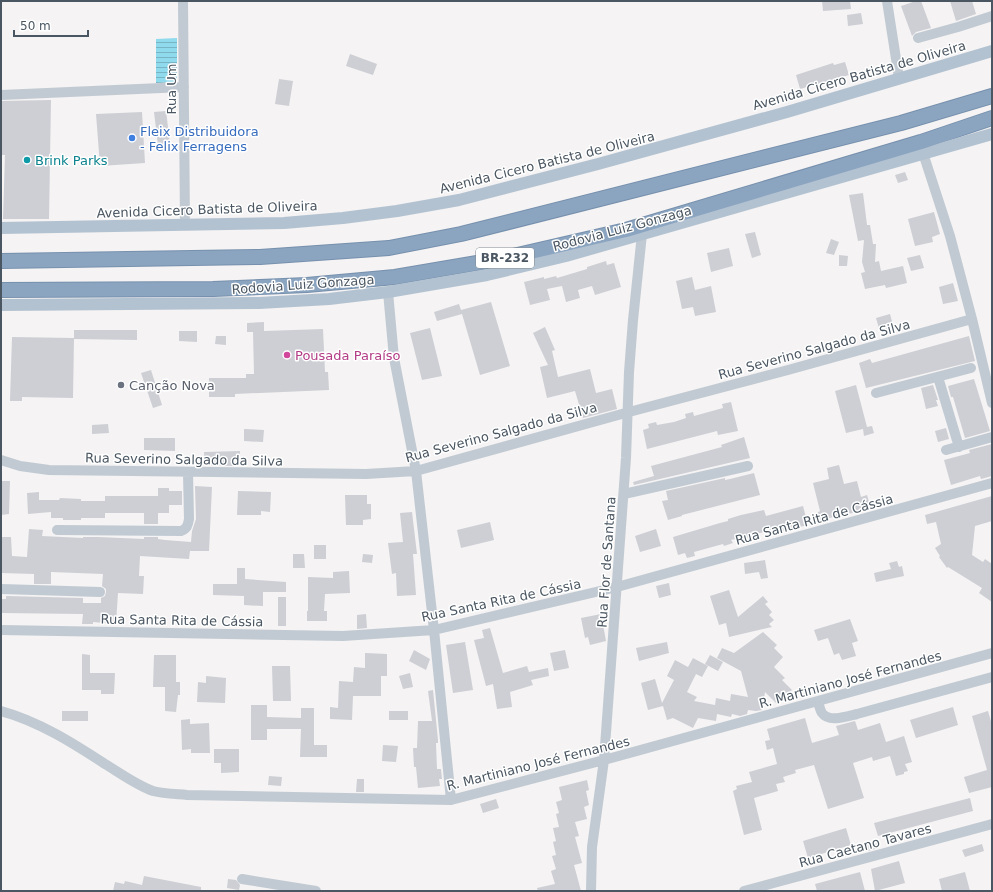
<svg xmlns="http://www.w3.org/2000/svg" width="993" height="892" font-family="'DejaVu Sans',sans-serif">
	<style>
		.water { fill: url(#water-rules) }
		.building { fill: #cdcfd5 }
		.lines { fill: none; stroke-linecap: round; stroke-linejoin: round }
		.highway-casing { stroke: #7690ad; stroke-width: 16 }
		.minor { stroke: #c1cad2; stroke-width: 10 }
		.major { stroke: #b3c2d1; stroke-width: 12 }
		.highway { stroke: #8ba5c1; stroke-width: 14 }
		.shop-dot { fill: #3f7fe0; stroke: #fff; stroke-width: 1.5 }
		.culture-dot { fill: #0f9aa8; stroke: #fff; stroke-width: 1.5 }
		.hotel-dot { fill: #d1479c; stroke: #fff; stroke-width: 1.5 }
		.worship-dot { fill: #6b7280; stroke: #fff; stroke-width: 1.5 }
		.labels { text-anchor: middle; stroke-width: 3; stroke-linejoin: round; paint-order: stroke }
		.shield { fill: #fff; stroke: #808990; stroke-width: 1 }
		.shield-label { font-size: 12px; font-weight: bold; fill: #4a5661 }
		.street-label { font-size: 13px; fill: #4a5661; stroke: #fff }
		.shop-label { font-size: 13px; fill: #366cbe; stroke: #fff; text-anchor: start }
		.culture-label { font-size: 13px; fill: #0d838f; stroke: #fff; text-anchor: start }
		.hotel-label { font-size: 13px; fill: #b23c85; stroke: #fff; text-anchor: start }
		.worship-label { font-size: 13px; fill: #5b616d; stroke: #fff; text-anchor: start }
	</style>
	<defs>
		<pattern id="water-rules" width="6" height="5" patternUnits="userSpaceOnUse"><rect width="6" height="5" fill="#90daee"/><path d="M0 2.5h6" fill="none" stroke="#78b4c4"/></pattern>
	</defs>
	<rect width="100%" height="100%" fill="#f5f3f3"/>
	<path class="water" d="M177,38v44l-21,1v-44z"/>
	<path class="building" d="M822,1h28l1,8 -28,2z
		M916,1h5l10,27 -15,4 -4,4 -11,-30z
		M950,1h22l4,13 -20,7z
		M861,13l2,11 -15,2 -1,-11z
		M350,54l27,10 -4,11 -27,-9z
		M845,62l4,13 -49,14 -4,-14 37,-12 1,2z
		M279,79l14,2 -4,25 -14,-2z
		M51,100l-2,119h-46l2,-64h-4v-54z
		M166,111l4,32 -12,2 -4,-33z
		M142,112l3,51 -45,3 -4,-52z
		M905,172l3,8 -10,3 -3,-8z
		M863,193l4,32h3l3,19h3l-1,18 4,-1 2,10 22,-5 4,17 -21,5 -1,-3 -20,4 -4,-16 4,-1 -3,-10 2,-22 -6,1 -9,-46z
		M934,212l6,22 -8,3 1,5 -18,4 -7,-27z
		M755,232l6,23 -9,3 -7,-24z
		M831,239l8,3 -5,13 -8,-2z
		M729,248l4,18 -22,6 -4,-19z
		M839,255l9,1 -1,10h-8z
		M920,255l4,13 -13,3 -4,-13z
		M606,261l1,4 7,-2 7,24 -26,8 -3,-9 -14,4 2,8 -14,4 -4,-16 -15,3 3,11 -20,5 -6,-23 20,-5v2l12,-3 1,2 30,-9v-2z
		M692,277l3,13 16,-4 5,26 -21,4 -2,-9 -11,2 -6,-28z
		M953,283l5,18 -15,3 -4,-17z
		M491,302l19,64 -30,9 -18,-61 -25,7 -3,-9 25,-8 2,6z
		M890,314l4,15 -14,3 -4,-14z
		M264,322v9l59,-2 2,43h3l1,18 -94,4v3h-26v-19h37v-4h8l-1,-42h-6v-9z
		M545,327l10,23 -3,1 6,26 32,-8 6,24 16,-4 5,20 -34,9 -8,-27 -28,7 -7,-31 8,-2 -15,-32z
		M430,328l12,48 -20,4 -12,-47z
		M74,330h63v10l-63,-1z
		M179,331h18v11l-18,-1z
		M216,336h10v9l-11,-1z
		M969,336l6,25 -109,27 -7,-25 11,-4 2,4z
		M12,337l62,1 -1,60 -51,-1v4h-12z
		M151,370l11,35 -9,3 -12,-35z
		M974,379l16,52 -25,7 -12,-41h-2l-3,-11z
		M856,385l11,42 5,-1 2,7 -10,3 -1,-7 -17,4 -11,-42z
		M933,385l5,15h-2l2,6 -12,3 -5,-21z
		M731,402l7,29 -20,4 -1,-4 -70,18 -4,-19 6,-2 -1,-4 8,-2 1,3 17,-3 12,-4 -1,-4 8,-2 1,4 29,-8 -1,-4z
		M108,424l1,9 -17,1v-9z
		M946,428l3,11 -11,3 -3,-11z
		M244,429l20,1 -1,12 -19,-1z
		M744,437l6,21 -116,27 -1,-3 21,-6 -3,-10 71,-19 -1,-2z
		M144,438h31v13l-31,-1z
		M992,444v32l-11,3 -1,-3 -29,9 -7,-25 26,-7 -1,-3z
		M240,451v9h-7l1,6 -29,-1 -1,-13z
		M839,465l5,19 13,-3 4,16 6,-2 4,14 -51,11 -3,-7 3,-2 -7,-28 16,-4 -2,-11z
		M754,473l6,22 -78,20v1l-14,4 -6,-19 6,-1 -2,-9 59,-13v2l5,-1z
		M1,481h9l-1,33 -8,1z
		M195,486l17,1 -3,64h-19l-1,8 -49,-3 -1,20h5l-1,18 -25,-1 -2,31 -23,-2v2h-11l1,-10 -82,-1v-14h5v-3l77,2v5h18v-5l4,-2 1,-4v-3l-4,-3 1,-12 -52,-2v12h-17v-10l-33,-1v-36h10l1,19 15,1 2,-28 14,1 -1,6 41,2v-1h15l46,2v-2h14v2l7,1 26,2 1,-11 4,-12z
		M158,488h11v3h13v14h-13v8h-11v11h-14v-11h-39v5h-24v2h-18v-2h-12v-6l-23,2 -1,-21 12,-1v8h20l1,-2 21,1v2h24v-5h53z
		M238,491l33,1 -1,20 -9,-1v4h-24z
		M345,495h22v9h4v15l-8,1v5h-17z
		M992,496v25l-17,5 -3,29 11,7 2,-3 7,5v38l-13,-9 3,-5 -34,-21 -1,1 -8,-11 1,-1 -5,-8 6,-4 -5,-22 -9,2 -2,-9z
		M803,506l5,19 -26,6 -1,-3 -25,6 1,4 -9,3 -1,-5 -16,4 2,3 -9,3 -1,-2 -29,8 1,4 -8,2 -2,-5 -7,2 -5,-18 47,-14 8,-2v-2l13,-4 23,-5 2,6z
		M412,512l5,42h-4l3,41 -19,1 -1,-23 -4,1 -4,-31 15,-1 -3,-29z
		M490,522l4,18 -33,8 -4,-18z
		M656,529l5,17 -21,6 -5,-16z
		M314,545h12v14h-12z
		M293,554h11l1,14h-12z
		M363,554l10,1 -1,8 -10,-1z
		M765,560l3,18 -7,1 -2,-7 -14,2 -1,-11z
		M897,561l2,6 3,-1 2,10 -28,6 -2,-9 17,-4 -2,-6z
		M237,568h8v11l41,3v10h-23v14l-19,-1v-9l-31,-1v-11h24z
		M349,571l1,22 -25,1 -1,17h3v10h-20v-10h1v-34l25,1v-6z
		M669,583l2,12 -12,3 -3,-12z
		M729,590l9,27 25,-21 5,6 -3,2 7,8 -3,3 5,5 -5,4 3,3 -43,10 -3,-14 -7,2 -9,-29z
		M278,597h8v29h-8z
		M366,614l1,14 -10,1v-14z
		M601,614l5,27 -16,4 -2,-8 -3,1 -4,-20z
		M850,619l8,22 -6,2 4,13 -14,4 -3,-7 -5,2 -6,-17 -10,3 -4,-11z
		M490,628l13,45 24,-7 2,6 19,-4 1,8 -18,4 2,5 -23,7 2,15 -15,2 -4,-25 -7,2 -12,-46 10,-2 -2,-8z
		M763,632l14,13 -3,3 9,9 -9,10 11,11 -3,2 10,10 -15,14 -12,-12 -3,18 -6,1 -8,-1 -1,4 -7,2 -8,-2 -1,3 -14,-3 -1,7 -18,-3 -5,10 -20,-10 -6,2 -4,-14 -15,4 -7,-27 14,-4 7,24 12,-23 -7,-4 8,-16 13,7 5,-9 15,8 -6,11 -6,-3 -9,18 10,5 -3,4 21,4 1,-7 14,3 1,-7 17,3 -7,-26 -24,-13 5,-10 12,5z
		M465,642l8,48 -20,3 -7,-48z
		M667,642l2,11 -30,8 -3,-13z
		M414,650l16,9 -4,11 -17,-9z
		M565,650l4,18 -15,3 -4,-18z
		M365,653l22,1v22h-6v20h-28l-1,24 -22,-1v-12l8,1 1,-27 14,1 1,-15 11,1z
		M82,654l8,1v18h25l-1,21h-13v-4h-19z
		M154,655h22v27h4v13h-2l-2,17 -11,-1v-24h-12z
		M710,655l13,7 -5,9 -13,-7z
		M272,666h18l1,35h-18z
		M410,673l3,14 -10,2 -4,-13z
		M206,676l20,2 -1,25 -28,-1 1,-20 8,1z
		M433,690l5,50v3h-2l1,26h4l1,10h-3l1,7 -22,2 -2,-21h-2l-1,-19h4l1,-27h14l-4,-30z
		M251,705h16v12l34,1v-10h13v37h13v12h-27l1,-28h-34v11h-16z
		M953,707l5,18 -42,13 -6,-18z
		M62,711h26v10h-26z
		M389,711h19v9h-19z
		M988,711l4,14v62l-23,6 -5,-16 23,-7 -15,-54z
		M805,718l7,25 27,-8 -3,-9 19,-5 3,9 22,-7 6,19 18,-6 8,26 -7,2 3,7 -4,1v2l-8,2 -6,-20 -17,5 -1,-4 -19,6 11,35 -36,11 -14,-44 -19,5 1,3 -13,4 2,5 -9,2 2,7 -24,7 8,32 -18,5 -11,-44 4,-2 -1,-3 16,-4 -3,-10 28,-8 -4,-16 -6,2 -2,-9 5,-1 -3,-11z
		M190,719v5l19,-1 1,30h-19v-4l-9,1 -1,-30z
		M383,745l15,1 -2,16 -14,-1z
		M214,749h25v23l-18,1v-10h-7z
		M269,776l13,1 -1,9 -13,-1z
		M357,779h7v13h-8z
		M587,780l2,10 -3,1 3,14 -5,2 3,12 -12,3 4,14 -4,1 7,26 -8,2 7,26h-43l-1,-3 18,-4 -4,-13 5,-2 -4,-13 4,-1 -3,-13 3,-1 -3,-13 6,-1 -3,-13 3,-1 -3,-11 6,-2 -3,-13z
		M970,798l3,13 -95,25 -4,-13z
		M496,799l3,9 -16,5 -3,-9z
		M846,828l5,17 -43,13 -5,-17z
		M877,843l1,5 -10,3 -1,-6z
		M982,844l2,7 -19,6 -3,-7z
		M899,861l6,22 -30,8 -4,-22z
		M860,872l5,19h-48l-2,-7z
		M965,872l5,19h-28l-3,-12z
		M144,876l57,11v4h-88l2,-9 9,2 1,-3 17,4z
		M228,879l8,1 4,5 -1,5 -12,-2z"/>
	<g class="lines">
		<g class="highway-casing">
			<path id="highway" d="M1,261l259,-4 129,-9 72,-14 440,-111 91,-27
				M1,290l212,-1 94,-4 88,-8 105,-18 126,-29 295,-88 71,-24"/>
		</g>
		<path class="minor" d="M183,1l2,224
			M887,1l12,77
			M918,38l40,-11 34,-11
			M1,95l183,-8
			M923,153l27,83 22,83 20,84
			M388,292l6,66 22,113 18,159 17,170
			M938,377l21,70
			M876,393l95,-25
			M946,450l46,-13
			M1,460l19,6 29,4 317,4 50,-3 213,-59 159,-42 184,-51
			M624,494l124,-28
			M57,530l124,1c6,-2 7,-6 8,-12l-1,-46
			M1,589l99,3
			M1,630l342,6 91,-6 183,-43 375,-104
			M818,701c1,4 2,9 4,12 7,10 26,3 35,1l135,-37
			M1,711c37,10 72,32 104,53 15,9 31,21 48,27 11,3 23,3 34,4l264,5 153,-40 388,-107
			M242,879l74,12
			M591,891l1,-44 12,-87 22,-302 3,-86 4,-52 9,-86
			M744,891l248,-67"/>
		<path class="major" d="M1,228l283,-5 59,-5 54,-7 62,-11 139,-36 189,-52 205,-61
			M1,305l258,-2 70,-4 59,-7 99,-17 79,-19 426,-122"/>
		<use href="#highway" class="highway"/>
	</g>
	<circle class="shop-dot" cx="132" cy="138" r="4"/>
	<circle class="culture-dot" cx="27" cy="160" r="4"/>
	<circle class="hotel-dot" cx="287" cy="355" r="4"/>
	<circle class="worship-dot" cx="121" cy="385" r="4"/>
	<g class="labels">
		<rect class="shield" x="476" y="248" width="58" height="20" rx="3"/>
		<g class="shield-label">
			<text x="505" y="262">BR-232</text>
		</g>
		<g class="street-label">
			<text transform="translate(859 75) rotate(-16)" y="5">Avenida Cicero Batista de Oliveira</text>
			<text transform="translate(171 89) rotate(-90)" y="5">Rua Um</text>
			<text transform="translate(547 162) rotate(-14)" y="5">Avenida Cicero Batista de Oliveira</text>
			<text transform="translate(207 209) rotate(-2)" y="5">Avenida Cicero Batista de Oliveira</text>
			<text transform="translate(622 228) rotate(-15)" y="5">Rodovia Luiz Gonzaga</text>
			<text transform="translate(303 284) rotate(-4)" y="5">Rodovia Luiz Gonzaga</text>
			<text transform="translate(814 349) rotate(-15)" y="5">Rua Severino Salgado da Silva</text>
			<text transform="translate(501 432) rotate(-15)" y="5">Rua Severino Salgado da Silva</text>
			<text transform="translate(184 459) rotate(1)" y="5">Rua Severino Salgado da Silva</text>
			<text transform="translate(814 519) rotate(-15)" y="5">Rua Santa Rita de Cássia</text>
			<text transform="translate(606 562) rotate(-86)" y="5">Rua Flor de Santana</text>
			<text transform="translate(501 600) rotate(-12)" y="5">Rua Santa Rita de Cássia</text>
			<text transform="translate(182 620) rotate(1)" y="5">Rua Santa Rita de Cássia</text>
			<text transform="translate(850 679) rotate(-15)" y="5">R. Martiniano José Fernandes</text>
			<text transform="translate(538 763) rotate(-14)" y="5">R. Martiniano José Fernandes</text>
			<text transform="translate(865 845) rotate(-15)" y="5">Rua Caetano Tavares</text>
		</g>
		<g class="shop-label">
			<text x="140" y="136">Fleix Distribuidora<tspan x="140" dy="15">- Felix Ferragens</tspan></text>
		</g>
		<g class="culture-label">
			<text x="35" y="165">Brink Parks</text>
		</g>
		<g class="hotel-label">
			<text x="295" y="360">Pousada Paraíso</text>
		</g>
		<g class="worship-label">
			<text x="129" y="390">Canção Nova</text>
		</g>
	</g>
	<rect width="993" height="892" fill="none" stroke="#4a5661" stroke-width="4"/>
	<path d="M14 30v6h74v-6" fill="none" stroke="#4a5661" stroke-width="2"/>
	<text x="20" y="30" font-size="12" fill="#4a5661" stroke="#ffffff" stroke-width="3" paint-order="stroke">50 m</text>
</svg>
